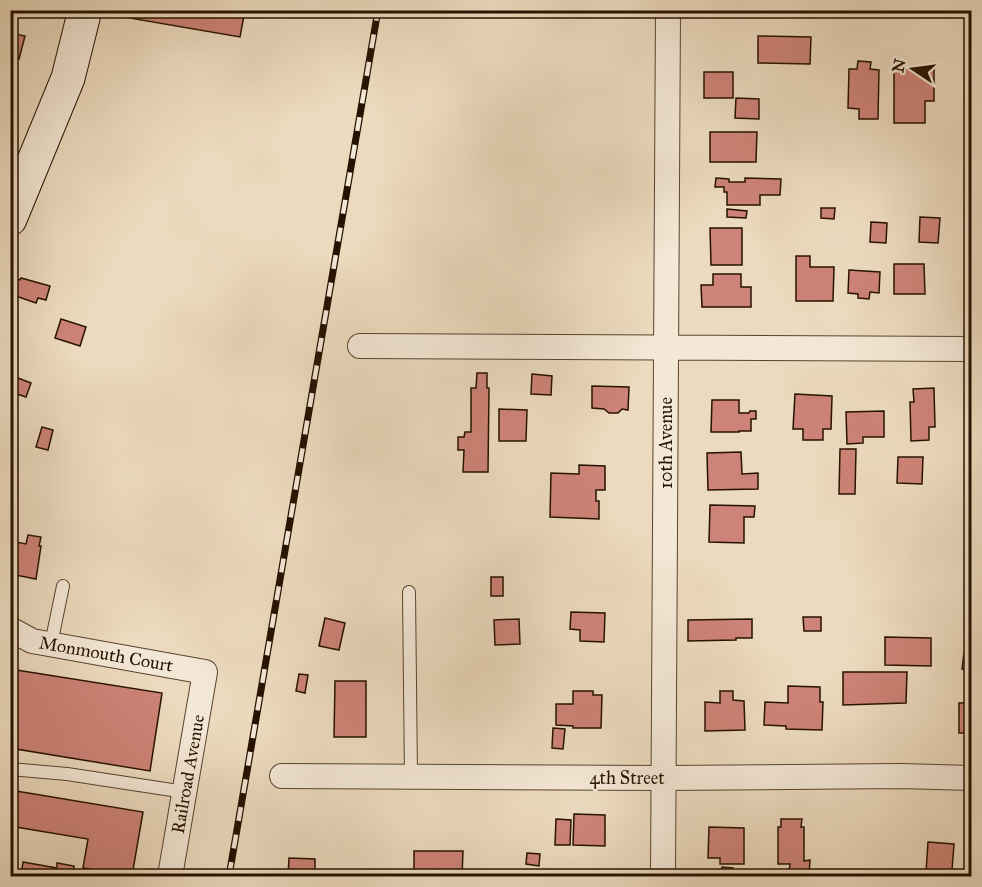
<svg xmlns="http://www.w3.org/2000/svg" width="982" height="887" font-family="'IM FELL Great Primer',serif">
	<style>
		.building { fill: #cd8377; stroke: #261200; stroke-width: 1.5 }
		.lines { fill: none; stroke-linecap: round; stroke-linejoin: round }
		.lane-casing { stroke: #584430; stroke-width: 14 }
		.street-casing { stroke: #584430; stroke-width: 26 }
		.secondary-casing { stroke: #261200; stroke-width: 35 }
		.lane { stroke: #f3e7d5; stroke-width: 12 }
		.street { stroke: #f3e7d5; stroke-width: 24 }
		.secondary { stroke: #f3e7d5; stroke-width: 33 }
		.rail-casing { stroke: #261200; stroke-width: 7 }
		.rail { stroke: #f3e7d5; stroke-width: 4.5; stroke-dasharray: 14; stroke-linecap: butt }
		.labels { text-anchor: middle; stroke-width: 4.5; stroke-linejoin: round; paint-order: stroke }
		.street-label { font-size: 18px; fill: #261200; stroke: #f3e7d5 }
	</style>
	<rect width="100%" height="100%" fill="#ecdabe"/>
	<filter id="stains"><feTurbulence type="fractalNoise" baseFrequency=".00333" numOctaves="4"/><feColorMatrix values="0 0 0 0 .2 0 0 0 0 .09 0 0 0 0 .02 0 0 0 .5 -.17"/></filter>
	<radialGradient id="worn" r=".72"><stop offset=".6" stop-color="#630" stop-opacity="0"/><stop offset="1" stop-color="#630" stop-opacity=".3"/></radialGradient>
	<path class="building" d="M113,10h132l-5,27 -128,-22z
		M10,33l15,3 -6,23 -9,-2z
		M758,36l53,1 -1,27 -52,-1z
		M858,61l13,1 -1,7 9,1 -1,49h-19v-10l-11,-1 1,-39h8z
		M894,69h40v32h-9v22h-31z
		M704,72h29v26h-29z
		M736,98l23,1v20l-24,-1z
		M710,132h47l-1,30h-46z
		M716,178l13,1v3h16v-4l36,1 -1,16h-20v10h-33v-13h-3v-5h-9z
		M821,208h14l-1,11 -13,-1z
		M727,209l20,2 -1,7 -19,-1z
		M920,217l20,1 -2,25 -19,-1z
		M871,222l16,1 -1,20 -16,-1z
		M710,228h32v37h-31z
		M796,256h14v11h24l-1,34h-37z
		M894,264h30l1,30h-31z
		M966,267h6v28l-7,-1z
		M849,270l31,2 -1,21 -9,-1 -1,7 -11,-1v-4l-10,-1z
		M713,274h28v13h10v20h-49l-1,-22h12z
		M12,278l8,2 1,-2 29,8 -4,14 -8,-2 -2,5 -26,-9z
		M61,319l25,8 -6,19 -25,-8z
		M477,373h10v15h2l-1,84h-25l1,-22h-6v-13h6l1,-5h6v-44h5z
		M532,374l20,2 -1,19 -20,-1z
		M10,375l21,8 -5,14 -9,-3 -6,15z
		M592,386l37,1 -1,23 -6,-1 -4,4h-9l-5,-4 -12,-1z
		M934,388l1,39h-6v13l-18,1 -1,-39h4l-1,-13z
		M795,394l37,2 -1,33h-8v11h-20v-11h-10z
		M712,400h27v13h10l1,-2h6v8h-5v12h-12v1h-28z
		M499,409l28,1 -1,31h-27z
		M884,411v26h-21v6l-16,1 -1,-32z
		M42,427l11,3 -5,20 -12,-3z
		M840,449h16l-1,45h-16z
		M741,452l1,22 16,-1v16l-50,1 -1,-37z
		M898,457h25l-1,27 -25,-1z
		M579,465l26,1v24h-9v11h3v18l-49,-2 1,-44 28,1z
		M710,505l45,1 -1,11h-10v26l-35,-1z
		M28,535l13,2 -2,9h2l-5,33 -26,-5v-33l16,3z
		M491,577h12v19h-12z
		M571,612l34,1 -1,29 -24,-1v-11l-10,-1z
		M803,617h18v14h-17z
		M325,618l20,5 -6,27 -20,-4z
		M519,619l1,25 -25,1 -1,-25z
		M752,619v19h-16v2l-48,1v-21z
		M885,637l46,1v28l-46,-1z
		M964,653l8,1v16l-10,-1z
		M10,669l152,24 -12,78 -140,-23z
		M843,672h64l-1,31 -63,2z
		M299,674l9,1 -3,18 -9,-2z
		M335,681h31v56h-32z
		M969,685h3v48h-13v-30h10z
		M788,686l32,1v15h3l-1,28 -36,-1v-3l-22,-1 1,-23 23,1z
		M573,691h20v4h9l-1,33h-28v-2l-17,-1v-21h17z
		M720,691h13v9l11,1 1,29 -40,1v-29l15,1z
		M553,728l12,1 -2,20 -11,-1z
		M10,790l133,22 -11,64 -49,-8 5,-29 -78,-13z
		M574,814l31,1v31l-32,-1z
		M556,819l15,1 -1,25h-15z
		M781,819h21l-1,8h3v34l6,-1 -1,16h-15v-5h-5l1,-7h-12v-37h3z
		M709,827l35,1v36h-24v-6h-12z
		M928,842l26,2 -2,26 20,1v5h-52v-5l6,1z
		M414,851h49l-1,25h-48z
		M527,853l13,1 -1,12 -13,-2z
		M289,858l26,1v17h-27z
		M23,862l34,6v-5l17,3 -1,6 26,4h-78z
		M722,867l11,1v8h-12z
		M520,873l41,1v2h-41z"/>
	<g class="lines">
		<g class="lane-casing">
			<path id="lane" d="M409,592l2,185
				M51,644l12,-58
				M10,769l57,5 118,18"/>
		</g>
		<g class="street-casing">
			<path id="street" d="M360,346l612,3
				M10,629l22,12 173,31 -35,204
				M282,776l381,2 237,-2 72,2
				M663,876l5,-866"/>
		</g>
		<g class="secondary-casing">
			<path id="secondary" d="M10,219l58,-141 17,-68"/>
		</g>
		<use href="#lane" class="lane"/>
		<use href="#street" class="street"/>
		<use href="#secondary" class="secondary"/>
		<g class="rail-casing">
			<path id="rail" d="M229,876l149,-866"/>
		</g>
		<use href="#rail" class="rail"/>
	</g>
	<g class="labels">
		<g class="street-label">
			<text transform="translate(666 443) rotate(-90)" y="6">10th Avenue</text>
			<text transform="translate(106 654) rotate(10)" y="6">Monmouth Court</text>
			<text transform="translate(188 774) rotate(-80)" y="6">Railroad Avenue</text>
			<text x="627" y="784">4th Street</text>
		</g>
	</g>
	<rect width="982" height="887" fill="none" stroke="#ecdabe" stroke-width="36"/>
	<rect x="12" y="12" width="958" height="863" fill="none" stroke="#261200" stroke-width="3"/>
	<rect x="18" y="18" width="946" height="851" fill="none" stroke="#261200" stroke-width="1.5"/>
	<g transform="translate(913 69) rotate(283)" stroke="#f3e7d5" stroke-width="4.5" paint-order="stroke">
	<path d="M0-4.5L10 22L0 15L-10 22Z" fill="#261200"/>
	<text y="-9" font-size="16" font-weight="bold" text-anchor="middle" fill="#261200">N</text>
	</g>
	<rect width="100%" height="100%" filter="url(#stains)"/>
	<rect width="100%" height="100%" fill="url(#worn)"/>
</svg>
